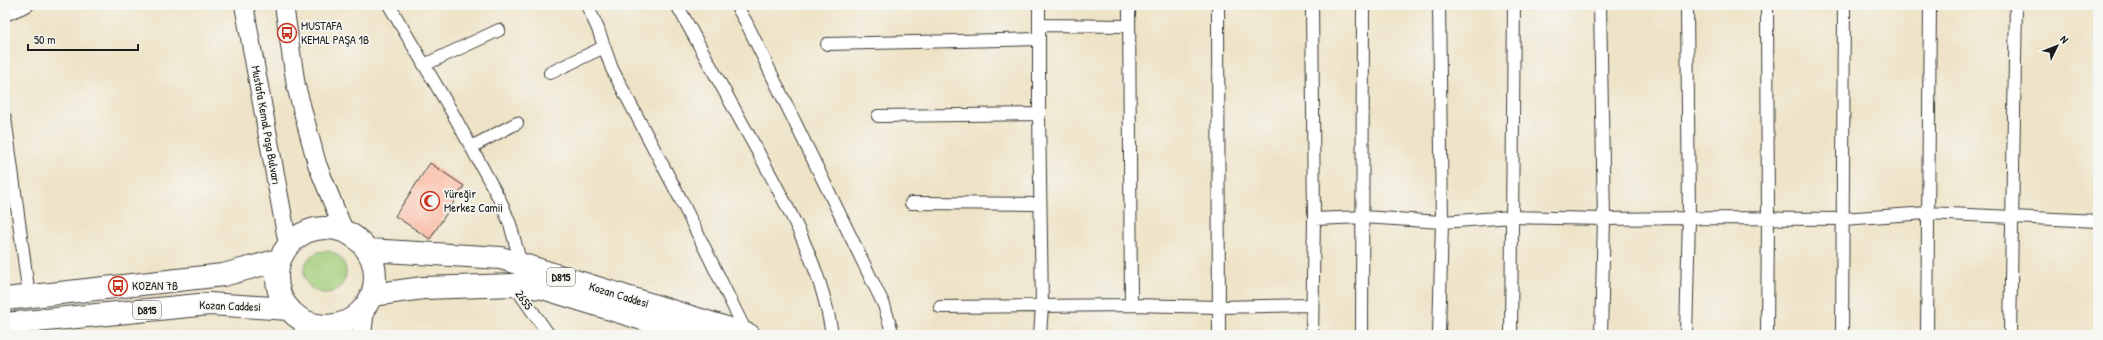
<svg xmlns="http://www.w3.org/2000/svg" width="2103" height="340" font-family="'Patrick Hand',sans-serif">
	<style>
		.green { fill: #a3cd79; stroke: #60744a }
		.building { fill: #fcad93 }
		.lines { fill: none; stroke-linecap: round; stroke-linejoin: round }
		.street-casing { stroke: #3c3a36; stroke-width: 14 }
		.secondary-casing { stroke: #3c3a36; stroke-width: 20 }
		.highway-casing { stroke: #3c3a36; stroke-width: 24 }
		.street { stroke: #fff; stroke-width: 12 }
		.secondary { stroke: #fff; stroke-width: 18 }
		.highway { stroke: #fff; stroke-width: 22 }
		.labels { text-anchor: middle; stroke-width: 3.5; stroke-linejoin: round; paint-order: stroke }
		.shield { fill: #f6f6f2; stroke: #5d5d5c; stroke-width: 1 }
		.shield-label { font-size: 11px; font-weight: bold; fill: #1c1c1c }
		.poi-label { font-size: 12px; fill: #1c1c1c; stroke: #f6f6f2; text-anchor: start }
		.street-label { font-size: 12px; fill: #1c1c1c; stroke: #f6f6f2 }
	</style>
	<rect width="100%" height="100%" fill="#f6f6f2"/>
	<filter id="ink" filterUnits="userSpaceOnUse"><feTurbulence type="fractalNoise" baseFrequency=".025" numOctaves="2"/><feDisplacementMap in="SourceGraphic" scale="8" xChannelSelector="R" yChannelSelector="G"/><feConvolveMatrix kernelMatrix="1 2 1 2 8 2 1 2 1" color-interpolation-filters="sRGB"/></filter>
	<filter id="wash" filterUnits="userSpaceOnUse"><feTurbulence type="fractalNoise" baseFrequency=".012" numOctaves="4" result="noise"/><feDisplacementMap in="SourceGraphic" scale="16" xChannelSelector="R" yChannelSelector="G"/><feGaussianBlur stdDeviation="0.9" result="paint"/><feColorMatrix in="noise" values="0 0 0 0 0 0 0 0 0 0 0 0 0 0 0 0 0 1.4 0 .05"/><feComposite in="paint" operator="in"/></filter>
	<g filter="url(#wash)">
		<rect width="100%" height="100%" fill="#eee3c6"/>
		<path class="green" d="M304 272a21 21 0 1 1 42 0a21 21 0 1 1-42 0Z"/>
		<g id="blocks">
			<path class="building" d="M430,163l34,23 -34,53 -35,-23z"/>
		</g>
	</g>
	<g filter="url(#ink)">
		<use href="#blocks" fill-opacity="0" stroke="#3c3a36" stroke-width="1"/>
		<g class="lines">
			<g class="street-casing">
				<path id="street" d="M389,5l63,107 49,90 9,22 11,40
					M587,5l11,24 14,40 68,129 67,136
					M677,5c25,46 51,92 76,138 33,60 69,123 79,192
					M736,5l10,17 138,283 9,30
					M1039,5v109l3,192 -2,29
					M1129,5l2,300
					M1218,5l1,330
					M1312,5l2,214 49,-2 79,5 70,-5 92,2 85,-1 154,1 84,-6 171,8
					M1600,5l4,214 -3,116
					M1767,5l1,213 -1,117
					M5,15l23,-10
					M1039,25l89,1
					M827,44l212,-5
					M424,65l75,-35
					M550,73l54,-26
					M878,116l161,-2
					M5,118l24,178
					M471,147l46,-24
					M911,203l129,1
					M514,285l35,50
					M940,307l191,-2 88,2 93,-2
					M1312,335l2,-116
					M1362,335l1,-330
					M1439,335l3,-113 -3,-217
					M1511,335l3,-330
					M1686,335l3,-117 -2,-213
					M1842,335l2,-330
					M1927,335l3,-330
					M2010,335l6,-330"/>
			</g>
			<g class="secondary-casing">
				<path id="secondary" d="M244,5l44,240
					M284,5l12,81 21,78 27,67
					M302,320l3,15
					M362,335l3,-26"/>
			</g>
			<g class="highway-casing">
				<path id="highway" d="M277 277a49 49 0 1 1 98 0a49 49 0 1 1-98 0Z
					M368,250l133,8 248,77
					M372,295l51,-7 91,-3 29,3 151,47
					M5,299l218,-24 56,-15
					M5,324l204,-20 80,5"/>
			</g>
			<use href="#street" class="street"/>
			<use href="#secondary" class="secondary"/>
			<use href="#highway" class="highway"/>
		</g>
	</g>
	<defs>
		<g id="bus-ring" transform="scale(1)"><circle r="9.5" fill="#f6f6f2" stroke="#c8321e" stroke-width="1.5"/><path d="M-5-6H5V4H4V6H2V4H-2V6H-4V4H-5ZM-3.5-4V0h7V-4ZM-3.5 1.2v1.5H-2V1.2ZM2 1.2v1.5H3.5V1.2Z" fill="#c8321e"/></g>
		<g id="mosque-ring" transform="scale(1)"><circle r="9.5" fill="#f6f6f2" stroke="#c8321e" stroke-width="1.5"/><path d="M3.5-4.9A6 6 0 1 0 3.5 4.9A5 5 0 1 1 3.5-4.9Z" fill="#c8321e"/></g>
	</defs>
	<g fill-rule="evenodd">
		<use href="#bus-ring" x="287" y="33"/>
		<use href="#mosque-ring" x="430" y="201"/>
		<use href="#bus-ring" x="118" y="286"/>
	</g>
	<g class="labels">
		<g class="shield">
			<rect x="547" y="268" width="28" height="18" rx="3"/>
			<rect x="133" y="301" width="28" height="18" rx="3"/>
		</g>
		<g class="shield-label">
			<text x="561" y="281">D815</text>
			<text x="147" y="314">D815</text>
		</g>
		<g class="poi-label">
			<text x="301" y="30">MUSTAFA<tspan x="301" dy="14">KEMAL PAŞA 1B</tspan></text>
			<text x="444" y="198">Yüreğir<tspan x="444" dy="14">Merkez Camii</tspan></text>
			<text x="132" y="290">KOZAN 7B</text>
		</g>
		<g class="street-label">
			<text transform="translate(266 125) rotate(80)" y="4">Mustafa Kemal Paşa Bulvarı</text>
			<text transform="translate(619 295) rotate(17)" y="4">Kozan Caddesi</text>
			<text transform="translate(524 300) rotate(55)" y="4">2655</text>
			<text transform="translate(230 306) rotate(2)" y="4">Kozan Caddesi</text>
		</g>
	</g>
	<rect width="2103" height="340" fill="none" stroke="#f6f6f2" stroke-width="20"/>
	<g transform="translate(2057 46) rotate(47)" stroke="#f6f6f2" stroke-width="3" paint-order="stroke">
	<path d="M0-3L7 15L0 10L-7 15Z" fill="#1c1c1c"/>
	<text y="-6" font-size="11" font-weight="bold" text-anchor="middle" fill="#1c1c1c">N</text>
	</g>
	<path d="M28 44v6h110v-6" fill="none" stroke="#1c1c1c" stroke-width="2"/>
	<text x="34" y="44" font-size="12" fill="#1c1c1c" stroke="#f6f6f2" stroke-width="3" paint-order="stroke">50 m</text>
</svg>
